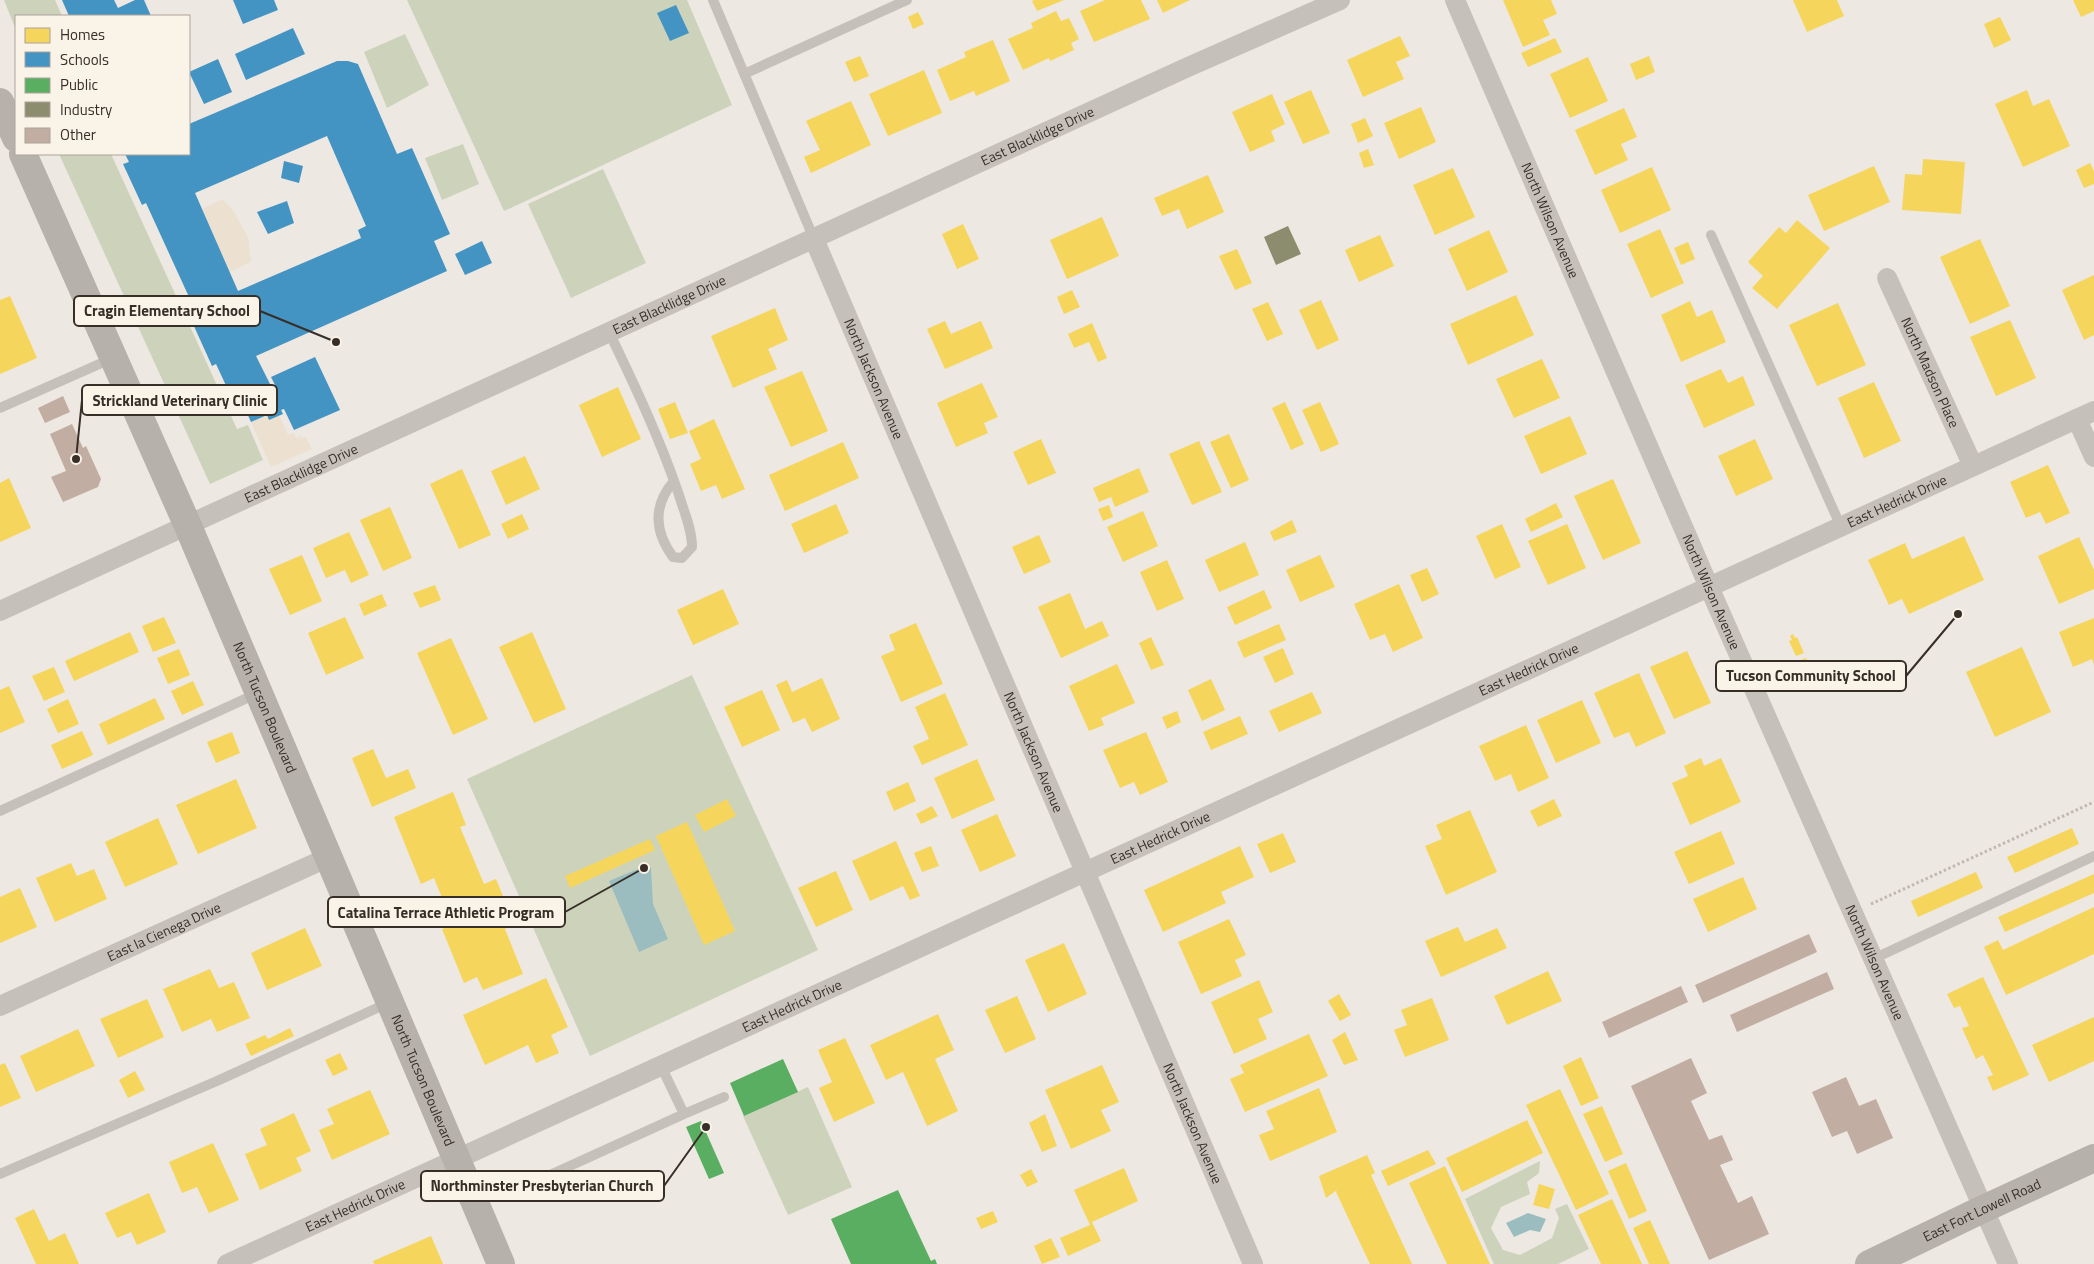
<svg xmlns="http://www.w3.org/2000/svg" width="2094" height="1264" font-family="'Titillium Web',sans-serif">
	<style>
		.green { fill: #cdd3ba }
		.plaza { fill: #ece1d0 }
		.water { fill: #9cbdbf }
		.homes { fill: #f6d55c }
		.schools { fill: #4393c3; fill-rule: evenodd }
		.public { fill: #5aae61 }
		.industry { fill: #8c8c6e }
		.building { fill: #c1ada2 }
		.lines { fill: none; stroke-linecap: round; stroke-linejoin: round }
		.path { stroke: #bfb9b2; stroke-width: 3; stroke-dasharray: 2.5 2.5; stroke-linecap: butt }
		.lane { stroke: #c6c0ba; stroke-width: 10 }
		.street { stroke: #c6c0ba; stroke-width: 20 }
		.secondary { stroke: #b7b1ab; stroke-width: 28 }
		.labels { text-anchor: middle; stroke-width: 5; stroke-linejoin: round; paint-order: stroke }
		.street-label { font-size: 14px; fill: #372e28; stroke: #faf3e8 }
		.leader { fill: none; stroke: #372e28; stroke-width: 2 }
		.callout-dot { fill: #372e28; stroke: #faf3e8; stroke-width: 2 }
		.callout { fill: #faf3e8; stroke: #372e28; stroke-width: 2 }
		.callout-label { font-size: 15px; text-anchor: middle; font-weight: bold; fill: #372e28 }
	</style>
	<rect width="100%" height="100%" fill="#ede8e1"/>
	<path class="green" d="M4,0h51l7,16h-46v14z
		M407,0h280l45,105 -228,106z
		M405,34l24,51 -42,23 -23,-56z
		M463,144l16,40 -37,16 -17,-42z
		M59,154h52l126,275 11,-4 15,35 -53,24z
		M603,169l43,94 -75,35 -43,-94z
		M692,675l126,275 -228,106 -123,-277z
		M808,1087l44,100 -64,28 -45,-99z
		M1540,1161l-1,12 -12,9 3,12 -29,13 -10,21 12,22 17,5 32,-17 7,-20 -4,-9 12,-5 22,45 -31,15h-64l-29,-65z"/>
	<path class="plaza" d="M223,199l11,13 14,25 3,25 -22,10 -27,-63z
		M267,415l2,4 10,-4 9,20 6,-2 2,5 5,-2 1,2 4,-1 6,12 -41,18 -20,-45z"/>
	<path class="water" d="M645,866l6,2 2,36 15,35 -29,13 -30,-71z
		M1528,1213l18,6 -6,13 -10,-2 -16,7 -8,-14z"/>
	<path class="homes" d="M1064,0l-27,11 -5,-10 2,-1z
		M1105,0h36l9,19 -56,23 -14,-31z
		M1157,0h33l-27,13z
		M1503,0h48l6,14 -14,6 7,15 -27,12z
		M1793,0h44l7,16 -37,16z
		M2073,0h21v11l-13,6z
		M1056,11l5,10 8,-3 10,21 -8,4 3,7 -24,11 -1,-3 -26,12 -15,-31 25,-11 -2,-5z
		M918,12l6,12 -11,5 -5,-12z
		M2000,17l11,23 -17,8 -10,-24z
		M1400,36l10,20 -14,6 8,17 -41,18 -16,-37z
		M1555,38l7,14 -34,15 -7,-14z
		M993,40l17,41 -34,15 -2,-5 -24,10 -13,-31 29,-13 -2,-5z
		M860,56l9,20 -15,6 -9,-20z
		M1649,56l6,16 -19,8 -6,-16z
		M1588,57l20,44 -38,17 -20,-44z
		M924,70l18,43 -54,23 -19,-42z
		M1311,90l19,43 -27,11 -19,-42z
		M2027,90l6,16 16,-7 21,47 -47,21 -28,-63z
		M1272,94l13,30 -14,7 4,10 -25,11 -18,-40z
		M851,101l20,44 -60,28 -7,-16 16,-7 -14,-29z
		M1421,107l15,35 -37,17 -15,-36z
		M1624,108l13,29 -16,7 7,16 -33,15 -20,-45z
		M1365,118l8,18 -15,7 -7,-19z
		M1368,149l6,16 -10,3 -5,-15z
		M1923,159l42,3 -4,52 -59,-4 3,-36 17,1z
		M2090,163l4,8v13l-10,4 -8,-18z
		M1874,166l16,36 -66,29 -16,-36z
		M1652,167l19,43 -51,23 -19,-43z
		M1453,168l22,49 -40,18 -22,-50z
		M1208,175l16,37 -37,17 -8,-20 -17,7 -8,-18z
		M1102,217l17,39 -52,23 -17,-39z
		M1797,220l33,28 -53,61 -25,-21 11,-12 -15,-14 31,-35 7,6z
		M963,224l16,35 -22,10 -15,-35z
		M1660,229l24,54 -33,15 -24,-54z
		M1489,230l19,42 -41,19 -19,-42z
		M1380,235l14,31 -35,16 -14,-32z
		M1980,239l30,67 -40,18 -30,-67z
		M1688,242l7,17 -14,6 -7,-17z
		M1237,249l15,34 -17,7 -16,-34z
		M2094,275v60l-10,5 -22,-50z
		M1072,290l8,17 -16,7 -7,-17z
		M1516,295l18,40 -66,30 -18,-41z
		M10,296l27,62 -37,16v-74z
		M1321,300l18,40 -22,10 -18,-40z
		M1690,301l7,16 15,-7 14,32 -45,20 -20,-47z
		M1268,302l15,32 -16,7 -15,-32z
		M1838,303l28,62 -49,21 -28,-61z
		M775,308l13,32 -20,9 9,20 -44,19 -22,-52z
		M2010,320l26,58 -40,18 -26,-59z
		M945,321l6,13 30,-13 12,27 -48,21 -18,-40z
		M1092,323l15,35 -9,4 -9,-20 -15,6 -6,-14z
		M1542,359l18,39 -46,20 -18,-39z
		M1721,369l7,14 15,-7 12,29 -51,23 -19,-43z
		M802,371l26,60 -37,16 -27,-60z
		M1874,382l27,59 -37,17 -26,-60z
		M982,383l16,34 -14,6 4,10 -32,14 -19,-44z
		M618,387l23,52 -39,18 -23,-52z
		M675,402l13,31 -18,6 -12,-30z
		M1285,402l19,42 -13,6 -19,-42z
		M1320,402l19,42 -18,8 -19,-42z
		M1570,416l17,38 -46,20 -17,-38z
		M714,419l31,70 -23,10 -6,-14 -15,6 -11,-27 11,-5 -12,-28z
		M1229,434l20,46 -18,8 -21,-46z
		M1041,439l15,34 -28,12 -15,-33z
		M1755,439l18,40 -37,17 -18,-40z
		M1199,441l23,51 -30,13 -23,-51z
		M843,442l16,36 -74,33 -16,-36z
		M525,456l15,33 -34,16 -15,-34z
		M2048,465l22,48 -24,11 -6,-12 -14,6 -16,-36z
		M1139,468l10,24 -34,15 -4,-10 -12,5 -6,-14z
		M462,469l29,66 -32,14 -29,-65z
		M9,478l22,50 -31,14v-59z
		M1613,479l28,64 -38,17 -29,-64z
		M1556,503l7,14 -32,15 -6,-13z
		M836,504l13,29 -45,20 -13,-29z
		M1109,505l4,12 -10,4 -5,-12z
		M390,507l22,51 -29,13 -23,-51z
		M1143,511l15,35 -35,16 -16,-35z
		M522,514l7,15 -21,10 -7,-15z
		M1292,520l5,12 -23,9 -4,-9z
		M1502,524l19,43 -26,12 -19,-43z
		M1567,524l19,44 -38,17 -20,-44z
		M349,532l20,43 -18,8 -6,-13 -19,8 -13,-30z
		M1039,535l12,27 -27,12 -12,-27z
		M1964,536l20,44 -75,34 -7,-15 -13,6 -21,-45 37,-17 7,16z
		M2079,537l15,33v19l-35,15 -21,-48z
		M1245,542l14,33 -40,17 -14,-32z
		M302,555l20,46 -32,14 -21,-46z
		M1320,555l15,32 -35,15 -14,-32z
		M1167,560l17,39 -27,12 -17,-39z
		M1427,568l12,26 -17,8 -12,-27z
		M1399,584l24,54 -30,14 -8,-18 -15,6 -16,-36z
		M435,585l6,15 -21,8 -7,-15z
		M723,589l16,35 -46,21 -16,-35z
		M1264,590l8,18 -37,17 -8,-18z
		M1070,593l15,36 17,-8 7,15 -48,22 -23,-51z
		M382,594l5,12 -23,10 -5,-12z
		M164,617l12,26 -23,9 -11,-26z
		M345,617l19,41 -38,17 -18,-42z
		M2094,618v47l-2,-6 -19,8 -14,-35z
		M916,623l27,61 -42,18 -20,-46 14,-6 -6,-15z
		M1279,624l7,16 -42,18 -7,-16z
		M130,632l9,20 -65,29 -9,-20z
		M532,632l34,77 -32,14 -35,-76z
		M1793,634l2,4 2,-1 7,16 -8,3 -7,-15 3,-1 -2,-4z
		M1151,637l13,28 -13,5 -12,-27z
		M451,638l37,81 -35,16 -36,-82z
		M2022,647l29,65 -56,25 -29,-65z
		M1283,648l11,26 -19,9 -12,-26z
		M179,649l11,26 -22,9 -11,-26z
		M1687,651l24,52 -37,16 -24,-52z
		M1806,658l8,18 -3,1 1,2 -5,2 -9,-20z
		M1117,664l18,39 -34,15 3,7 -15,6 -20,-45z
		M54,667l11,25 -21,9 -12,-25z
		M1639,673l27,60 -30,14 -7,-15 -15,6 -20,-45z
		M822,678l18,41 -28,13 -7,-14 -12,5 -17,-38 11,-5 5,12z
		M1211,679l14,31 -23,11 -14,-31z
		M193,681l11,24 -22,10 -11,-24z
		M9,686l16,36 -25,11v-43z
		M762,690l18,40 -38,17 -18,-40z
		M1312,692l10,21 -43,19 -10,-21z
		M945,693l23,52 -46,20 -9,-19 16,-7 -14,-32z
		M155,698l10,21 -57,26 -9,-21z
		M68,699l11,25 -21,9 -11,-24z
		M1582,700l19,43 -45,20 -19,-43z
		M1177,711l4,11 -14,7 -5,-12z
		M1240,716l8,18 -37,16 -8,-18z
		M1526,725l23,53 -31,14 -7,-18 -16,7 -16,-35z
		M82,731l11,24 -31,14 -11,-24z
		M232,732l8,21 -24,10 -9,-21z
		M1146,732l22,50 -28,13 -6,-13 -14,6 -17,-38z
		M373,749l13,29 22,-9 8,19 -44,19 -20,-49z
		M1701,758l3,8 17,-8 20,44 -51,23 -18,-42 16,-7 -4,-10z
		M977,759l18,41 -43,19 -18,-41z
		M236,779l21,49 -59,26 -22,-49z
		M908,782l8,19 -22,10 -8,-19z
		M453,792l13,33 -6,2 24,57 12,-5 19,46 -10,4 18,45 -40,16 -6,-13 -13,6 -22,-54 11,-4 -19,-47 -13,6 -27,-67z
		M727,799l9,17 -32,16 -9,-17z
		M1554,799l8,17 -24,11 -8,-16z
		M932,806l6,10 -17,8 -5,-10z
		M1470,810l27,62 -51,23 -21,-49 17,-7 -6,-14z
		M997,814l19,42 -36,16 -19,-42z
		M158,818l20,46 -53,23 -20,-45z
		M687,822l48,109 -31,14 -48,-109z
		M2072,828l7,16 -64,29 -8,-16z
		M1721,831l14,33 -46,20 -15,-32z
		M1283,833l13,29 -26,11 -13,-29z
		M650,839l5,11 -85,38 -5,-12z
		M896,841l24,55 -10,4 -7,-14 -33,15 -18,-40z
		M931,846l8,20 -17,6 -8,-19z
		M1240,846l14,31 -33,15 5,11 -63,29 -19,-42z
		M71,863l6,13 17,-7 13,30 -52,23 -19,-44z
		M836,871l17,39 -37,17 -18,-39z
		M1976,872l7,16 -65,29 -7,-16z
		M2094,874v19l-89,39 -7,-15z
		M1743,877l14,32 -49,23 -15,-33z
		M20,888l17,39 -37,16v-46z
		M2094,907v47l-88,41 -22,-48 14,-7 5,10z
		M1229,919l17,36 -11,5 7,16 -41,18 -23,-52z
		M1458,927l7,15 32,-14 10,20 -66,29 -16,-36z
		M305,928l17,38 -55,24 -16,-37z
		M1064,943l23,51 -39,18 -23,-52z
		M210,969l9,19 15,-6 16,36 -33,14 -6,-13 -29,13 -19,-43z
		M1548,971l14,30 -55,24 -13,-29z
		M1983,977l46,98 -36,16 -6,-14 6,-2 -10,-20 -7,4 -14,-31 7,-2 -9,-20 -6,2 -7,-14z
		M546,978l22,49 -17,8 8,18 -23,10 -8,-18 -43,20 -22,-50z
		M1259,980l14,32 -15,7 9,20 -33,15 -23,-52z
		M1339,994l12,21 -11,6 -12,-20z
		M1017,996l19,43 -31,14 -20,-43z
		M1432,998l17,42 -44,17 -11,-27 13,-5 -6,-15z
		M147,999l17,38 -46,21 -18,-39z
		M938,1014l16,36 -19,9 23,52 -31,15 -24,-54 -17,8 -16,-35z
		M2094,1017v44l-45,21 -17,-37z
		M290,1028l4,8 -43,20 -6,-12 20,-9 3,4z
		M78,1029l17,37 -59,26 -16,-36z
		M1345,1032l13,28 -14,5 -12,-25z
		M1309,1034l19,42 -83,36 -15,-33 14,-6 -4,-8z
		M845,1038l30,65 -41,19 -15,-34 13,-6 -14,-32z
		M340,1053l8,16 -15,7 -8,-16z
		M1581,1057l18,41 -18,8 -18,-40z
		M5,1063l16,35 -21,9v-42z
		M1102,1065l17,37 -18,8 10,21 -40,18 -26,-59z
		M135,1071l10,19 -17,8 -9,-18z
		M1319,1088l18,44 -67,29 -11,-26 15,-6 -8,-18z
		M1560,1089l49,105 -33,16 -50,-105z
		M370,1090l20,44 -58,26 -13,-30 15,-6 -7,-15z
		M1602,1106l21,48 -18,8 -22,-48z
		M294,1113l17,38 -15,7 6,13 -42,19 -15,-36 22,-9 -7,-16z
		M1045,1114l12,32 -15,6 -13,-29z
		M1527,1120l16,33 -81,39 -16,-34z
		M213,1143l26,57 -30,13 -12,-26 -15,6 -13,-31z
		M1428,1150l8,14 -48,22 -7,-15z
		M1367,1155l8,18 -4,2 41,89h-42l-34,-72 1,-2 -11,8 -7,-22z
		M1626,1163l21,48 -18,8 -21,-48z
		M1445,1166l45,98h-43l-38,-81z
		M1124,1168l14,33 -46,21 9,19 -33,15 -8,-18 30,-13 -16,-35z
		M1031,1169l7,13 -11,5 -7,-12z
		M1539,1184l16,5 -6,20 -16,-4z
		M149,1193l17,39 -29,13 -6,-13 -14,6 -12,-25z
		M1612,1199l30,65h-41l-23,-49z
		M34,1209l15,32 16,-8 14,31h-43l-21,-46z
		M993,1211l5,11 -17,7 -5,-11z
		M1650,1220l20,44h-21l-16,-36z
		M431,1236l12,28h-69l-1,-3z
		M1051,1238l9,19 -18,7 -8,-18z"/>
	<path class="schools" d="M62,0h52l4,8 17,-8h9l7,16h-82z
		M233,0h41l4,10 -35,14z
		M676,5l13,28 -19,8 -13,-28z
		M293,28l12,26 -59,26 -11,-26z
		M218,59l14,33 -28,12 -15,-32z
		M337,61h11l10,3 39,90 15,-6 38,86 -16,7 13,30 -191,85 15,30 4,-1 -4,-8 44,-20 25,53 -46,20 -10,-21 -3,1 2,4 -14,6 -2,-5 -16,7 -9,-20 -7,3 -19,-41 -4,2 -19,-42 7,-3 -54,-118 -4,2 -19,-41 6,-2 -4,-8h64v-30zM327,136l39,90 -8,4 3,8 -123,53 -43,-98z
		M284,161l19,5 -4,17 -18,-5z
		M287,201l7,22 -26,11 -11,-22z
		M482,241l10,22 -27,12 -10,-21z"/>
	<path class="public" d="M783,1059l15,33 -54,24 -14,-33z
		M701,1121l23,52 -15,6 -23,-52z
		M898,1190l33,71 4,-2 2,5h-86l-20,-45z"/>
	<path class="industry" d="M1288,226l13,28 -25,11 -12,-28z"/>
	<path class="building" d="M63,396l7,16 -25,11 -7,-15z
		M72,424l11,24 3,-2 15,33 -3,8 -35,15 -12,-25 15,-6 -16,-37z
		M1809,934l8,18 -114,51 -8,-18z
		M1827,972l7,17 -97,43 -7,-17z
		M1681,986l7,16 -79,36 -7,-16z
		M1691,1058l16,35 -16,8 18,39 13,-5 11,25 -13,5 18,38 14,-7 17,38 -60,26 -78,-174z
		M1846,1077l13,29 17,-7 17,39 -36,16 -10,-23 -15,6 -20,-45z"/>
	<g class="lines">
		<path class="path" d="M1871,904l223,-102"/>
		<path class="lane" d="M713,0l101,239
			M744,74l163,-74
			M1711,235l130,292
			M609,332c26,54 51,107 70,163 5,17 13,34 13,52l-10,11 -9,-1c-19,-26 -20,-52 1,-76
			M0,408l113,-50
			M0,811l258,-118
			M1873,959l221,-103
			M684,1114l40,-17
			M0,1174l217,-93 171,-78
			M550,1175l134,-61 -23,-48"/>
		<g class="street">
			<path id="s1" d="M1455,0l254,587 299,677"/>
			<path id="s2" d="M814,239l439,1025"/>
			<path id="s3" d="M1887,278l86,188"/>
			<path d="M2077,419l17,38"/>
			<path id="s4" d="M0,611l1188,-544 152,-67"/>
			<path id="s5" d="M0,1006l329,-149"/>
			<path id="s6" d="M227,1264l1867,-853"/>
		</g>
		<g class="secondary">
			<path d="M0,102l16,36"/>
			<path id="s7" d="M23,154l165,372 313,738"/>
			<path id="s8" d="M1869,1264l114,-55 111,-51"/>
		</g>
	</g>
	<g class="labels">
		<g class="street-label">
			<text dy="5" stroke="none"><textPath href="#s4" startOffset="1141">East Blacklidge Drive</textPath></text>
			<text dy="5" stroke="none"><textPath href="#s1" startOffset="240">North Wilson Avenue</textPath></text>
			<text dy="5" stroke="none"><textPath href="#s4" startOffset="736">East Blacklidge Drive</textPath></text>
			<text dy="5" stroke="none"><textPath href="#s3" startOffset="104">North Madson Place</textPath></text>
			<text dy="5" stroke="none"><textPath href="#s2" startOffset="152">North Jackson Avenue</textPath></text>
			<text dy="5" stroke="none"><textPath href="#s4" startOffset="331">East Blacklidge Drive</textPath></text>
			<text dy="5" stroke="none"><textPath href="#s6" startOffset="1836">East Hedrick Drive</textPath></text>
			<text dy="5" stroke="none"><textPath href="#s1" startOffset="645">North Wilson Avenue</textPath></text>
			<text dy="5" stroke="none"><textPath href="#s6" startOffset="1431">East Hedrick Drive</textPath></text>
			<text dy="5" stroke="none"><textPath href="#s7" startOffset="604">North Tucson Boulevard</textPath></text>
			<text dy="5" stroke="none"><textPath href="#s2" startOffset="558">North Jackson Avenue</textPath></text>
			<text dy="5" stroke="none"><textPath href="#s6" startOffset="1026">East Hedrick Drive</textPath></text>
			<text dy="5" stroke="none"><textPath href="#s5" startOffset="180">East la Cienega Drive</textPath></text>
			<text dy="5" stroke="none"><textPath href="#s1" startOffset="1050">North Wilson Avenue</textPath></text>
			<text dy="5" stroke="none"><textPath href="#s6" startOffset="621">East Hedrick Drive</textPath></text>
			<text dy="5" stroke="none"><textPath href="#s7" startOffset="1009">North Tucson Boulevard</textPath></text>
			<text dy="5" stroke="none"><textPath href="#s2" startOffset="962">North Jackson Avenue</textPath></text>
			<text dy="5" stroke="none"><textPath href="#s6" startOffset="141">East Hedrick Drive</textPath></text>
			<text dy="5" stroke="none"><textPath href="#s8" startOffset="125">East Fort Lowell Road</textPath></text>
		</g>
	</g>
	<path class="leader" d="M336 342L260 311M76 459L82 400M1958 614L1906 676M644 868L565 912M706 1127L664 1186"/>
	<g class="callout-dot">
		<circle cx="336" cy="342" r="5"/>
		<circle cx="76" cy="459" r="5"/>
		<circle cx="1958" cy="614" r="5"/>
		<circle cx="644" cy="868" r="5"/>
		<circle cx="706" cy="1127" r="5"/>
	</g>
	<g class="callout">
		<rect x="74" y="296" width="186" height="30" rx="5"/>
		<rect x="82" y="385" width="195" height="30" rx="5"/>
		<rect x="1716" y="661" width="190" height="30" rx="5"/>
		<rect x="328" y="897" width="237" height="30" rx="5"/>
		<rect x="421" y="1171" width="243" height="30" rx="5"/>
	</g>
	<g class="callout-label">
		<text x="167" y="316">Cragin Elementary School</text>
		<text x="180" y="406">Strickland Veterinary Clinic</text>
		<text x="1811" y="681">Tucson Community School</text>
		<text x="446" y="918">Catalina Terrace Athletic Program</text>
		<text x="542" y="1191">Northminster Presbyterian Church</text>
	</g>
	<rect x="15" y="15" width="175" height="140" fill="#faf3e8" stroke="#aca49b"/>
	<rect x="25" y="28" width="25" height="15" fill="#f6d55c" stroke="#aca49b"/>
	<text x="60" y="40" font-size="15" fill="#372e28">Homes</text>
	<rect x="25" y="52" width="25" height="15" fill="#4393c3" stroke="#aca49b"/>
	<text x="60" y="65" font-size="15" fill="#372e28">Schools</text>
	<rect x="25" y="78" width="25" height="15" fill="#5aae61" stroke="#aca49b"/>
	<text x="60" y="90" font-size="15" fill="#372e28">Public</text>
	<rect x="25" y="102" width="25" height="15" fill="#8c8c6e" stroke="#aca49b"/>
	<text x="60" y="115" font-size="15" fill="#372e28">Industry</text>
	<rect x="25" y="128" width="25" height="15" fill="#c1ada2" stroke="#aca49b"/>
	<text x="60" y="140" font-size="15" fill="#372e28">Other</text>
</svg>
